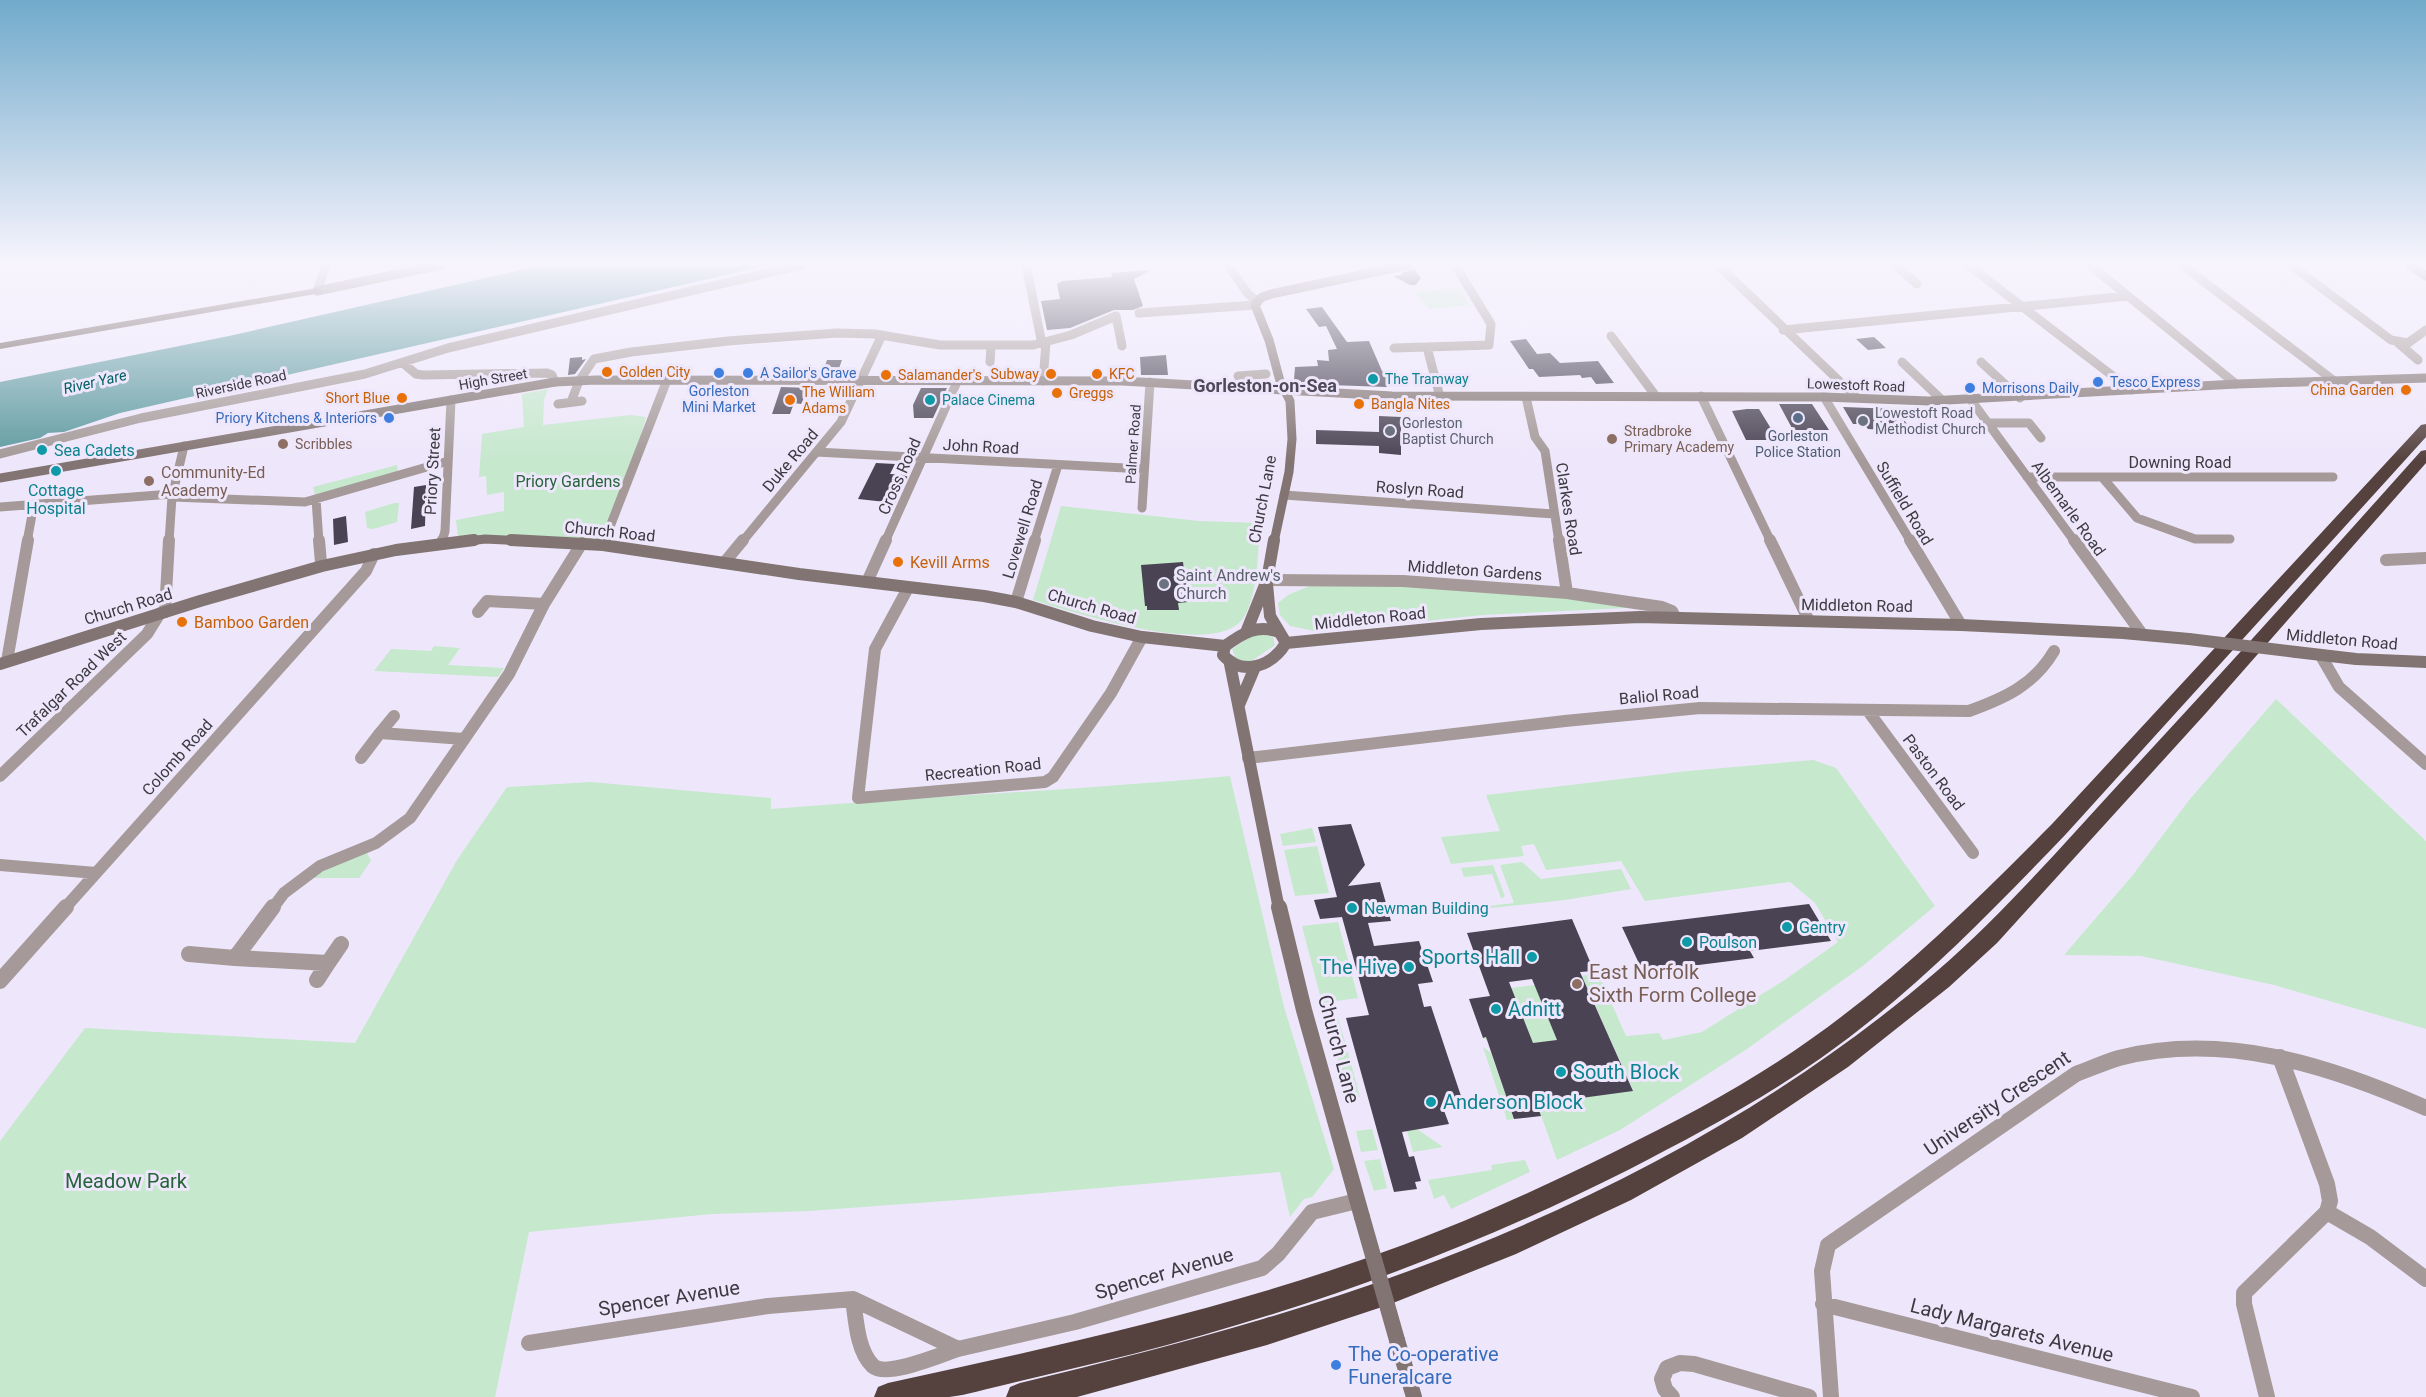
<svg xmlns="http://www.w3.org/2000/svg" width="2426" height="1397" font-family="Roboto,sans-serif">
	<style>
		.green { fill: #c6e8cd }
		.water { fill: #5e9ba0 }
		.building { fill: #494353; fill-rule: evenodd }
		.lines { fill: none; stroke-linecap: round; stroke-linejoin: round }
		.street-far2 { stroke: #a59a99; stroke-width: 9 }
		.street-far1 { stroke: #a59a99; stroke-width: 12 }
		.street { stroke: #a59a99; stroke-width: 16 }
		.secondary-far2 { stroke: #827472; stroke-width: 9 }
		.secondary-far1 { stroke: #827472; stroke-width: 12 }
		.secondary { stroke: #827472; stroke-width: 16 }
		.primary { fill: #6a5957; fill-rule: evenodd }
		.highway { fill: #55423f; fill-rule: evenodd }
		.secondary-bridge-far1 { stroke: #827472; stroke-width: 12 }
		.secondary-bridge { stroke: #827472; stroke-width: 16 }
		.food-dot { fill: #e8710a; stroke: #eee7fb; stroke-width: 2 }
		.shop-dot { fill: #3f7fe0; stroke: #eee7fb; stroke-width: 2 }
		.culture-dot { fill: #0f9aa8; stroke: #eee7fb; stroke-width: 2 }
		.service-dot { fill: #5c6f8a; stroke: #eee7fb; stroke-width: 2 }
		.worship-dot { fill: #6b7280; stroke: #eee7fb; stroke-width: 2 }
		.education-dot { fill: #8d6e63; stroke: #eee7fb; stroke-width: 2 }
		.labels { text-anchor: middle; stroke-width: 6; stroke-linejoin: round; paint-order: stroke }
		.far-food-label { font-size: 14px; fill: #c56008; stroke: #eee7fb; text-anchor: start }
		.far-shop-label { font-size: 14px; fill: #366cbe; stroke: #eee7fb; text-anchor: start }
		.far-street-label { font-size: 14px; fill: #3d3a42; stroke: #eee7fb }
		.far-culture-label { font-size: 14px; fill: #0d838f; stroke: #eee7fb; text-anchor: start }
		.far-worship-label { font-size: 14px; fill: #5b616d; stroke: #eee7fb; text-anchor: start }
		.far-education-label { font-size: 14px; fill: #785e54; stroke: #eee7fb; text-anchor: start }
		.far-service-label { font-size: 14px; fill: #4e5e75; stroke: #eee7fb }
		.far-water-label { font-size: 15px; font-style: italic; fill: #026065; stroke: #eee7fb }
		.street-label { font-size: 16px; fill: #3d3a42; stroke: #eee7fb }
		.culture-label { font-size: 16px; fill: #0d838f; stroke: #eee7fb; text-anchor: start }
		.education-label { font-size: 16px; fill: #785e54; stroke: #eee7fb; text-anchor: start }
		.park-label { font-size: 16px; fill: #26643a; stroke: #eee7fb }
		.food-label { font-size: 16px; fill: #c56008; stroke: #eee7fb; text-anchor: start }
		.worship-label { font-size: 16px; fill: #5b616d; stroke: #eee7fb; text-anchor: start }
		.far-district-label { font-size: 18px; font-weight: bold; fill: #4f4a5a; stroke: #eee7fb }
		.near-culture-label { font-size: 20px; fill: #0d838f; stroke: #eee7fb; text-anchor: start }
		.near-education-label { font-size: 20px; fill: #785e54; stroke: #eee7fb; text-anchor: start }
		.near-street-label { font-size: 20px; fill: #3d3a42; stroke: #eee7fb }
		.near-park-label { font-size: 20px; fill: #26643a; stroke: #eee7fb }
		.near-shop-label { font-size: 20px; fill: #366cbe; stroke: #eee7fb; text-anchor: start }
	</style>
	<rect width="100%" height="100%" fill="#eee7fb"/>
	<path class="green" d="M1453,288h6l10,17 -40,4 -14,-17z
		M548,389l-4,11 -1,25 87,-10 16,2 -27,96 -11,26 -150,-2 -2,-17 48,-9v-19l-17,3 -1,-19 -7,1 3,-43 42,-7 -2,-33z
		M397,465l1,8 -83,22 -2,-8z
		M394,503h5l-2,19 -24,7 -6,-1 -2,-16z
		M1061,506l138,15 61,2c-2,27 -2,78 -19,98 -31,36 -168,-9 -208,-21z
		M1312,585h98l213,18 2,5 -142,7 -164,17 -29,-6 -10,-11 -2,-12 10,-8z
		M1256,633l17,4 2,8 -25,17 -14,-3 -4,-10z
		M434,646l26,2 -12,17 56,3 -6,9 -124,-6 17,-22 40,2z
		M2276,699l150,142v188l-152,-44 -133,-29 -77,-1 68,-79 58,-77z
		M1813,760l23,8 99,138 -71,59 -117,84 -127,81 -63,30 -20,-56 96,-14 -51,-114 16,-3 28,63 33,-3 4,7 39,-8 84,-53 52,-37 -23,-39 -25,-21 -145,19 -24,-40 -75,9 -12,-26 -13,2 3,10 -73,8 -10,-27 59,-6 -14,-36 202,-24z
		M1230,776l54,231 50,162 -22,28 -8,2 -14,18 -10,-45 -308,27 -163,12 -97,3 -183,18 -34,165h-495v-256l85,-113 270,15 102,-183 50,-73 84,-5 180,16v11c153,-12 306,-19 459,-33z
		M1312,828l4,14 -33,4 -3,-12z
		M1317,846l12,47 -34,3 -11,-46z
		M366,851l5,10 -12,17h-50z
		M1522,862l19,17 80,-10 10,20 -66,11 -74,8 -2,-2 25,-3 -14,-38z
		M1493,865l12,31 -2,2h-2l-9,-24 -28,3 -3,-9z
		M1338,922l20,76 -36,5 -20,-77z
		M1535,985l22,55c-26,4 -50,11 -74,-2l45,-7 -17,-43z
		M1338,1018l8,27 -12,2 -8,-27z
		M1483,1047l8,6 23,66 -7,1z
		M1348,1052l12,45 -12,1 -12,-45z
		M1372,1129l6,21 -17,2 -5,-21z
		M1417,1129l26,18 -30,5 -6,-21z
		M1380,1159l7,29 -13,3 -10,-30z
		M1525,1160l5,12 -79,37 -7,-14 -10,4 -6,-19 64,-10 -1,-5z"/>
	<path class="water" d="M543,265h227l-650,148 -56,19 -16,1 -8,5 -40,9v-65l229,-46z"/>
	<path class="building" d="M1414,269l7,9 -5,7h-6l-17,-9 10,-1 -2,-2z
		M1151,270l-17,9 9,27 -10,4h-19l-44,18 -23,2 -6,-29 19,-2 -3,-15 5,-3 50,-4 -1,-4z
		M1322,307l25,35 22,-1 13,30h4l1,16 -86,-3v-3l-7,-1 1,-13 23,-1 -1,-6 12,1 -1,-11 9,-1 -11,-23 -7,1 -13,-18z
		M1874,337l12,11 -18,2 -12,-11z
		M1526,339l11,15 13,-1 10,10 38,-2 16,22 -18,1 -5,-7 -9,1 -2,-3 -41,2 -6,-8h-4l-19,-28z
		M1166,355l2,20h-27l-1,-18z
		M582,357v3l4,-1 -11,15 -7,1 2,-17z
		M827,360h15l-5,14h-15z
		M781,387l28,1 -8,16 -7,-1 -4,11h-18z
		M921,388h26l-14,30h-19l-1,-13z
		M1779,404h33l17,26h-36z
		M1843,407l54,2 15,23 -44,-3 -4,-5h-11z
		M1747,409h12l19,31h-32l-14,-29z
		M1379,416l22,1v38l-22,-2v-7l-63,-2v-14l63,2z
		M876,463l19,1 -5,10 18,1 -13,28 -37,-4z
		M426,485l-1,41 -14,3 3,-42z
		M346,516l2,26 -14,3 -1,-26z
		M1183,562l5,40 -10,1 1,7h-32v-4h-2l-4,-41z
		M1351,824l14,41 -17,21 32,-4 11,39 -23,2 6,23 45,-5 14,41 -15,2 6,23 7,-1 33,99 -21,3 6,16 -47,8 7,25 5,-1 7,25 -6,1 2,7 -23,3 -48,-174 23,-3 -27,-98 -22,2 -6,-19 23,-3 -19,-70z
		M1809,904l22,37 -81,10 4,7 -111,14 -21,-45z
		M1572,919l22,52 -14,1 53,119 -96,13 4,12 -27,3 -28,-82 -3,1 -14,-39 21,-3 -23,-63zM1532,979l25,61 -24,3 -24,-61z"/>
	<g class="lines">
		<path class="street-far2" d="M1026,265l16,79
			M1228,265l20,29 9,7
			M1718,265l138,132
			M1895,265l22,19
			M1968,265l163,125
			M2090,265l146,119
			M2182,265l151,115
			M2291,265l100,75 17,3 18,-13
			M317,291l9,-26
			M1139,313l116,-8
			M1783,330l345,-34
			M1611,336l44,59
			M2397,342l21,18
			M1394,348l33,-1
			M990,362l1,-16
			M1902,362l41,39
			M1981,362l39,36
			M403,363l13,11 7,1 124,-2 5,2 3,7
			M1238,376l28,-2
			M1043,381l3,-38
			M1701,396l70,146
			M1440,397l-13,-50 62,-2 2,-21 -36,-59
			M1526,397l9,40 10,14 14,91
			M1824,397l87,145
			M1971,400l104,142
			M571,402l8,-21 15,-22 37,-7 97,-11 109,-8 38,1 65,11h93l38,-10 45,-19 6,30
			M558,404l24,-3
			M1988,423h41l12,15
			M816,452l328,17
			M0,454l141,-36 224,-44 83,-26 354,-83
			M2027,477h306
			M2102,477l35,41 58,21h35
			M1284,495l270,19
			M172,497l133,5 143,-41
			M316,499l3,43
			M0,507l172,-13
			M1142,508l8,-126
			M27,542l7,-38
			M169,542l3,-45 12,-51
			M442,542l3,-11 6,-131
			M604,542l63,-162
			M742,542l99,-120 41,-87
			M885,542l72,-160
			M1034,542l24,-77"/>
		<path class="street-far1" d="M319,540l2,23
			M1559,540l8,53
			M1770,540l39,81
			M1910,540l51,85
			M2074,540l68,94
			M442,543l1,-3
			M603,545l2,-5
			M2386,560l40,-2
			M724,563l19,-23
			M1267,580l136,1 164,12 95,14 10,4 3,6
			M867,582l19,-42
			M908,588l-33,61 -17,149 187,-16 8,-5 58,-84 31,-56
			M1016,602l19,-62
			M165,612l4,-72
			M478,612l9,-11 57,3
			M2321,656l18,31 87,77
			M7,661l21,-121
			M1868,711l105,142
			M394,716l-14,17 84,6
			M361,758l19,-25
			M1248,758l317,-37 135,-13 269,3c36,-13 65,-26 85,-60
			M0,776l147,-142 13,-21
			M0,865l96,8
			M64,909l302,-338 8,-17
			M272,909l12,-16 36,-27 56,-23 34,-25 99,-144 35,-70 38,-61"/>
		<path class="street" d="M273,907l-38,51 93,5 13,-19
			M189,954l46,4
			M317,980l11,-17
			M0,981l66,-74
			M2327,1212l43,25 56,42
			M853,1299l105,50c-18,6 -71,29 -85,17 -16,-15 -17,-47 -20,-67z
			M1823,1304l369,93
			M529,1343l239,-37 85,-7
			M958,1349l117,-27 187,-54 16,-14 34,-42 45,-11
			M1672,1397l-7,-8 -3,-10 5,-11 13,-5 14,1 115,33
			M1831,1397l-9,-126 6,-26 248,-171c14,-5 29,-12 43,-16 105,-27 212,8 307,50
			M2267,1397l-23,-93v-11l83,-81 3,-11 -3,-17 -47,-127"/>
		<path class="secondary-far2" d="M2410,265l16,11
			M317,291l124,-26
			M0,478l555,-96 41,-2 526,1 270,15 432,1 105,4 307,-17 190,-6
			M462,542l23,-3 56,3
			M1274,542l15,-70 3,-33 -2,-38 -10,-20 -11,-41 -14,-35 7,-8 9,-3 137,-29"/>
		<path class="secondary-far1" d="M511,540l92,5 196,29 185,22 32,6 76,24 50,11 83,9
			M1267,584l3,32 16,27c-14,23 -43,34 -63,12l2,-9c18,-13 32,-22 54,-14
			M1247,630l20,-50 7,-40
			M1286,643l195,-19 159,-7 321,8 162,8 66,6
			M2296,652l60,7 70,3
			M0,664l200,-63 122,-35 74,-16 78,-10
			M1230,664l49,245
			M1239,705l16,-38"/>
		<path class="secondary" d="M1279,907l25,103 58,207
			M1397,1340l17,57"/>
		<path class="primary" d="M317,288l5,3 -1,2 -321,56v-6z"/>
		<path class="highway" d="M2426,424v13l-360,397c-77,80 -154,160 -245,224 -61,43 -127,78 -193,112 -159,80 -323,140 -495,184 -41,10 -83,20 -125,30 -19,4 -40,11 -59,13 -25,0 -50,0 -75,0l4,-10 10,-4c159,-35 319,-69 473,-123 88,-30 172,-68 255,-109 67,-33 134,-68 195,-112 88,-62 165,-138 241,-215l369,-399z
			M2426,450v13l-220,250 -209,230 -48,44 -101,80 -106,71 -111,62 -115,54 -128,51 -121,40 -190,52h-71l4,-10 10,-4c82,-20 163,-40 243,-64 242,-71 481,-182 674,-348 65,-56 122,-122 181,-186 102,-110 203,-222 303,-334z"/>
		<path class="secondary-bridge-far1" d="M2189,639l107,13"/>
		<path class="secondary-bridge" d="M1362,1217l35,123"/>
	</g>
	<linearGradient id="sky" x2="0" y2="1"><stop stop-color="#71aacb"/><stop offset="0.57" stop-color="#f7f4fd"/><stop offset="1" stop-color="#f7f4fd" stop-opacity="0"/></linearGradient>
	<rect width="2426" height="461" fill="url(#sky)"/>
	<g class="food-dot">
		<circle cx="607" cy="372" r="6"/>
		<circle cx="1051" cy="374" r="6"/>
		<circle cx="1097" cy="374" r="6"/>
		<circle cx="886" cy="375" r="6"/>
		<circle cx="2406" cy="390" r="6"/>
		<circle cx="1057" cy="393" r="6"/>
		<circle cx="402" cy="398" r="6"/>
		<circle cx="790" cy="400" r="6"/>
		<circle cx="1359" cy="404" r="6"/>
		<circle cx="898" cy="562" r="6"/>
		<circle cx="182" cy="622" r="6"/>
	</g>
	<g class="shop-dot">
		<circle cx="719" cy="373" r="6"/>
		<circle cx="748" cy="373" r="6"/>
		<circle cx="2098" cy="382" r="6"/>
		<circle cx="1970" cy="388" r="6"/>
		<circle cx="389" cy="418" r="6"/>
		<circle cx="1336" cy="1365" r="6"/>
	</g>
	<g class="culture-dot">
		<circle cx="1373" cy="379" r="6"/>
		<circle cx="930" cy="400" r="6"/>
		<circle cx="42" cy="450" r="6"/>
		<circle cx="56" cy="471" r="6"/>
		<circle cx="1352" cy="908" r="6"/>
		<circle cx="1787" cy="927" r="6"/>
		<circle cx="1687" cy="942" r="6"/>
		<circle cx="1532" cy="957" r="6"/>
		<circle cx="1409" cy="967" r="6"/>
		<circle cx="1496" cy="1009" r="6"/>
		<circle cx="1561" cy="1072" r="6"/>
		<circle cx="1431" cy="1102" r="6"/>
	</g>
	<circle class="service-dot" cx="1798" cy="418" r="6"/>
	<g class="worship-dot">
		<circle cx="1863" cy="421" r="6"/>
		<circle cx="1390" cy="431" r="6"/>
		<circle cx="1164" cy="584" r="6"/>
	</g>
	<g class="education-dot">
		<circle cx="1612" cy="439" r="6"/>
		<circle cx="283" cy="444" r="6"/>
		<circle cx="149" cy="481" r="6"/>
		<circle cx="1577" cy="984" r="6"/>
	</g>
	<g class="labels">
		<g class="far-food-label">
			<text x="619" y="377">Golden City</text>
			<text x="1039" y="379" text-anchor="end">Subway</text>
			<text x="1109" y="379">KFC</text>
			<text x="898" y="380">Salamander's</text>
			<text x="2394" y="395" text-anchor="end">China Garden</text>
			<text x="802" y="397">The William<tspan x="802" dy="16">Adams</tspan></text>
			<text x="1069" y="398">Greggs</text>
			<text x="390" y="403" text-anchor="end">Short Blue</text>
			<text x="1371" y="409">Bangla Nites</text>
		</g>
		<g class="far-shop-label">
			<text x="760" y="378">A Sailor's Grave</text>
			<text x="2110" y="387">Tesco Express</text>
			<text x="1982" y="393">Morrisons Daily</text>
			<text x="719" y="396" text-anchor="middle">Gorleston<tspan x="719" dy="16">Mini Market</tspan></text>
			<text x="377" y="423" text-anchor="end">Priory Kitchens &amp; Interiors</text>
		</g>
		<g class="far-street-label">
			<text transform="translate(493 379) rotate(-10)" y="5">High Street</text>
			<text transform="translate(241 384) rotate(-12)" y="5">Riverside Road</text>
			<text transform="translate(1856 385) rotate(2)" y="5">Lowestoft Road</text>
			<text transform="translate(1133 444) rotate(-86)" y="5">Palmer Road</text>
		</g>
		<g class="far-culture-label">
			<text x="1385" y="384">The Tramway</text>
			<text x="942" y="405">Palace Cinema</text>
		</g>
		<g class="far-worship-label">
			<text x="1875" y="418">Lowestoft Road<tspan x="1875" dy="16">Methodist Church</tspan></text>
			<text x="1402" y="428">Gorleston<tspan x="1402" dy="16">Baptist Church</tspan></text>
		</g>
		<g class="far-education-label">
			<text x="1624" y="436">Stradbroke<tspan x="1624" dy="16">Primary Academy</tspan></text>
			<text x="295" y="449">Scribbles</text>
		</g>
		<g class="far-service-label">
			<text x="1798" y="441">Gorleston<tspan x="1798" dy="16">Police Station</tspan></text>
		</g>
		<g class="far-water-label">
			<text transform="translate(95 382) rotate(-13)" y="5">River Yare</text>
		</g>
		<g class="street-label">
			<text transform="translate(981 446) rotate(3)" y="6">John Road</text>
			<text transform="translate(790 460) rotate(-50)" y="6">Duke Road</text>
			<text x="2180" y="468">Downing Road</text>
			<text transform="translate(432 471) rotate(-87)" y="6">Priory Street</text>
			<text transform="translate(899 476) rotate(-66)" y="6">Cross Road</text>
			<text transform="translate(1420 489) rotate(4)" y="6">Roslyn Road</text>
			<text transform="translate(1262 499) rotate(-79)" y="6">Church Lane</text>
			<text transform="translate(1905 503) rotate(59)" y="6">Suffield Road</text>
			<text transform="translate(2069 508) rotate(54)" y="6">Albemarle Road</text>
			<text transform="translate(1569 509) rotate(81)" y="6">Clarkes Road</text>
			<text transform="translate(1022 529) rotate(-73)" y="6">Lovewell Road</text>
			<text transform="translate(610 531) rotate(6)" y="6">Church Road</text>
			<text transform="translate(1475 570) rotate(4)" y="6">Middleton Gardens</text>
			<text transform="translate(1857 605) rotate(1)" y="6">Middleton Road</text>
			<text transform="translate(128 606) rotate(-17)" y="6">Church Road</text>
			<text transform="translate(1092 606) rotate(16)" y="6">Church Road</text>
			<text transform="translate(1370 618) rotate(-6)" y="6">Middleton Road</text>
			<text transform="translate(2342 639) rotate(5)" y="6">Middleton Road</text>
			<text transform="translate(71 684) rotate(-44)" y="6">Trafalgar Road West</text>
			<text transform="translate(1659 695) rotate(-5)" y="6">Baliol Road</text>
			<text transform="translate(177 757) rotate(-48)" y="6">Colomb Road</text>
			<text transform="translate(983 769) rotate(-6)" y="6">Recreation Road</text>
			<text transform="translate(1934 772) rotate(53)" y="6">Paston Road</text>
		</g>
		<g class="culture-label">
			<text x="54" y="456">Sea Cadets</text>
			<text x="56" y="496" text-anchor="middle">Cottage<tspan x="56" dy="18">Hospital</tspan></text>
			<text x="1364" y="914">Newman Building</text>
			<text x="1799" y="933">Gentry</text>
			<text x="1699" y="948">Poulson</text>
		</g>
		<g class="education-label">
			<text x="161" y="478">Community-Ed<tspan x="161" dy="18">Academy</tspan></text>
		</g>
		<g class="park-label">
			<text x="568" y="487">Priory Gardens</text>
		</g>
		<g class="food-label">
			<text x="910" y="568">Kevill Arms</text>
			<text x="194" y="628">Bamboo Garden</text>
		</g>
		<g class="worship-label">
			<text x="1176" y="581">Saint Andrew's<tspan x="1176" dy="18">Church</tspan></text>
		</g>
		<g class="far-district-label">
			<text x="1265" y="392">Gorleston-on-Sea</text>
		</g>
		<g class="near-culture-label">
			<text x="1520" y="964" text-anchor="end">Sports Hall</text>
			<text x="1397" y="974" text-anchor="end">The Hive</text>
			<text x="1508" y="1016">Adnitt</text>
			<text x="1573" y="1079">South Block</text>
			<text x="1443" y="1109">Anderson Block</text>
		</g>
		<g class="near-education-label">
			<text x="1589" y="979">East Norfolk<tspan x="1589" dy="23">Sixth Form College</tspan></text>
		</g>
		<g class="near-street-label">
			<text transform="translate(1339 1049) rotate(75)" y="7">Church Lane</text>
			<text transform="translate(1997 1103) rotate(-34)" y="7">University Crescent</text>
			<text transform="translate(1164 1273) rotate(-16)" y="7">Spencer Avenue</text>
			<text transform="translate(669 1298) rotate(-9)" y="7">Spencer Avenue</text>
			<text transform="translate(2012 1330) rotate(14)" y="7">Lady Margarets Avenue</text>
		</g>
		<g class="near-park-label">
			<text x="126" y="1188">Meadow Park</text>
		</g>
		<g class="near-shop-label">
			<text x="1348" y="1361">The Co-operative<tspan x="1348" dy="23">Funeralcare</tspan></text>
		</g>
	</g>
</svg>
